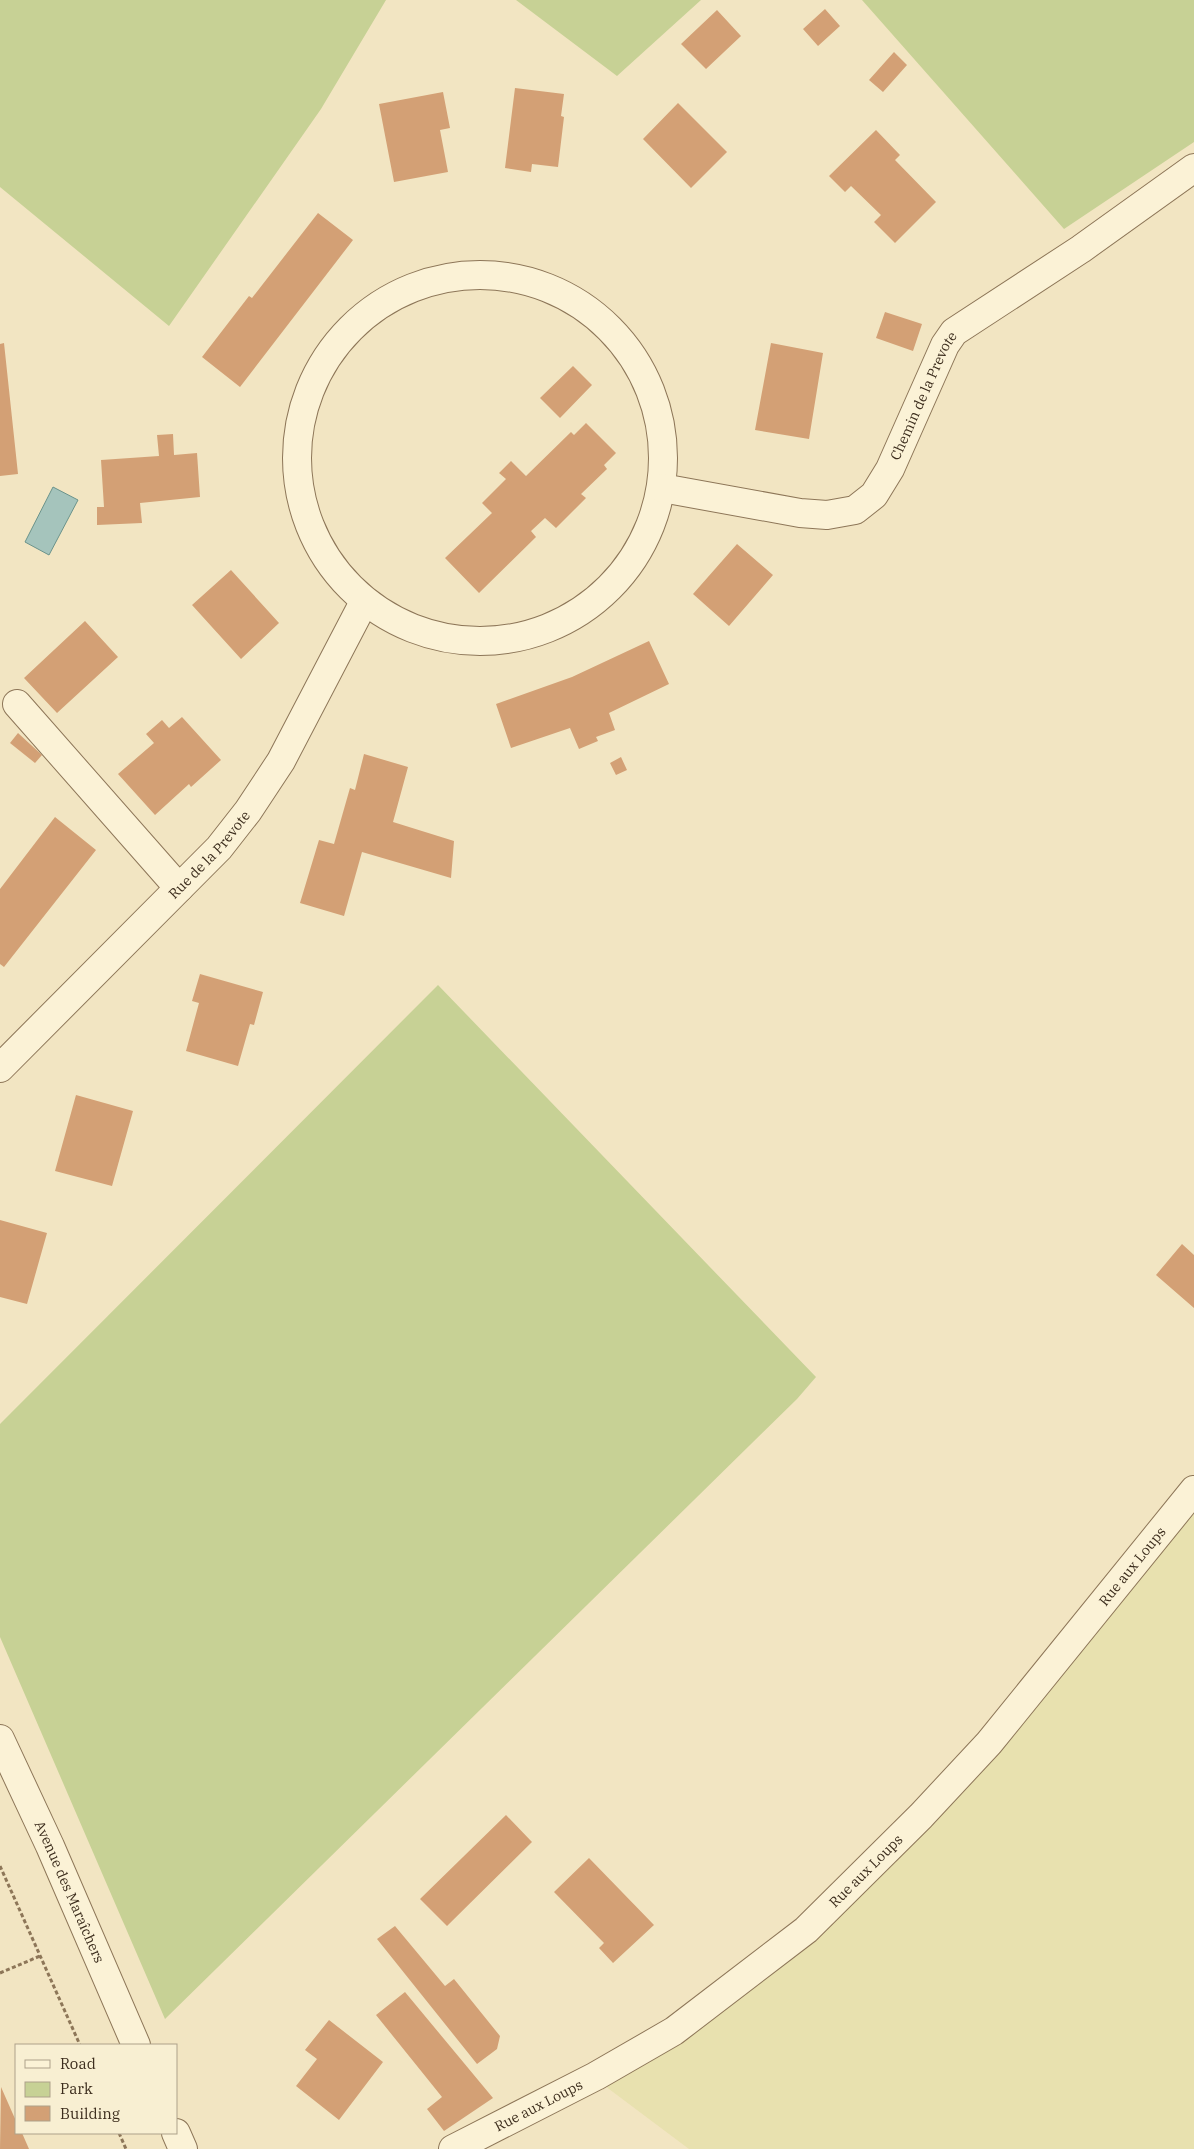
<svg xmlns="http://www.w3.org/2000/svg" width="1194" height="2149" font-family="'IBM Plex Serif',serif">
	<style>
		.farmland { fill: #e8e1af }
		.green { fill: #c7d195 }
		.water { fill: #a5c4bc; stroke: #6b938b }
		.building { fill: #d3a075 }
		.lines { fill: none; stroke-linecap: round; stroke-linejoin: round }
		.minor-casing { stroke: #8d7658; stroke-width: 30 }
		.tertiary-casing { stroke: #8d7658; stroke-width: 30 }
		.path { stroke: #8d7658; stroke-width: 3; stroke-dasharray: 4 2.5; stroke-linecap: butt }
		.minor { stroke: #fbf2d6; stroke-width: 28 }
		.tertiary { stroke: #fbf2d6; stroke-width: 28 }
		.labels { text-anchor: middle; stroke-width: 5; stroke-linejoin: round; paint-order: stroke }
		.street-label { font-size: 14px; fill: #3c2d1d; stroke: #f8efd2 }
	</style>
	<rect width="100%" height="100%" fill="#f2e5c2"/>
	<path class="farmland" d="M1194,1506v643h-505l-80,-60 -13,-13 210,-146z"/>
	<path class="green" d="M0,0h386l-65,109 -152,217 -169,-139z
		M516,0h185l-84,76z
		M862,0h332v142l-130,87z
		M438,985l378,392 -19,22 -632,620 -165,-382v-213z"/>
	<path class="water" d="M53,487l25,13 -29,55 -24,-13z"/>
	<path class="building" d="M825,9l15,17 -22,20 -15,-17z
		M717,10l24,26 -35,33 -25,-25z
		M894,52l13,13 -24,27 -14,-12z
		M515,88l49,6 -3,22 3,1 -6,50 -26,-3 -1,8 -26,-4z
		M443,92l7,36 -10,2 8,42 -54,10 -15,-78z
		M678,103l49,49 -36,36 -48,-49z
		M876,130l24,25 -5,5 41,42 -41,41 -21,-21 7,-7 -30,-29 -6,6 -16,-16z
		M318,213l35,27 -113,147 -38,-30 47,-61 3,2z
		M885,312l37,12 -9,27 -37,-13z
		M4,343l14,131 -18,2v-132z
		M771,343l52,10 -14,86 -54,-9z
		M573,366l19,19 -32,33 -20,-20z
		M586,423l30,30 -12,12 3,4 -26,25 5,4 -30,30 -11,-10 -14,13 5,6 -57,56 -34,-35 47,-45 -10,-10 24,-24 -7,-6 12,-12 15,15 45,-44 3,3z
		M173,434l1,21 23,-2 3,44 -60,6 2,20 -45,2v-18h7l-3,-47 58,-4 -2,-21z
		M737,544l36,31 -44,51 -36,-32z
		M231,570l48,53 -38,36 -49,-54z
		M85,621l33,36 -61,56 -33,-35z
		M649,641l20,43 -60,29 6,17 -19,7 2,4 -19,8 -9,-21 -59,20 -15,-44 76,-27z
		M182,717l39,43 -30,27 -2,-3 -34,31 -37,-41 36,-31 -8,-9 16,-14 7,8z
		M18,733l24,22 -7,8 -25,-20z
		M364,754l44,13 -15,55 61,19 -3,37 -89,-26 -18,64 -44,-13 19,-63 15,4 16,-56 5,2z
		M621,757l6,13 -11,5 -6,-12z
		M55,817l41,33 -92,117 -4,-3v-75z
		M200,974l63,18 -9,33 -4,-1 -12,42 -52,-15 13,-48 -7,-2z
		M76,1095l57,16 -21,75 -57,-15z
		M0,1220l47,13 -20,71 -27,-7z
		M1182,1244l12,11v53l-38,-33z
		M506,1815l26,27 -85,84 -27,-27z
		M589,1858l65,67 -41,38 -14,-15 5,-5 -50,-51z
		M395,1926l50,60 9,-7 46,57 -3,13 -20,15 -100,-125z
		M405,1992l88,106 -49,33 -17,-22 15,-12 -66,-82z
		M329,2020l54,42 -44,58 -43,-34 21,-27 -12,-9z
		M1,2087l15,34v12h6l7,16h-29z"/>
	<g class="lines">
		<g class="minor-casing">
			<g id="minor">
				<circle cx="480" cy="458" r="183"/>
				<path id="s1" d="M662,488l138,25 27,2 28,-5 19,-15 16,-26 55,-124 9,-13 127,-83 113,-81"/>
				<path d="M17,704l162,184"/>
				<path id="s2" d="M0,1068l219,-220 29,-37 33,-50 83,-159"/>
				<path id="s3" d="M453,2149l143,-73 78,-45 132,-101 115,-114 68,-73 205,-253"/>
			</g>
		</g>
		<g class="tertiary-casing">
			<g id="tertiary">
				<path id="s4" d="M0,1739l50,107 86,199"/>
				<path d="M176,2133l7,16"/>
			</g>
		</g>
		<path class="path" d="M0,1866l80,179
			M0,1973l40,-17
			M119,2133l7,16"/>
		<use href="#minor" class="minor"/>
		<use href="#tertiary" class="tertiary"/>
	</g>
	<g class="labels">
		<g class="street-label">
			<text dy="5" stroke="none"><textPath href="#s1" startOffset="331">Chemin de la Prevote</textPath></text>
			<text dy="5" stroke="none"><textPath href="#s2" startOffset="299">Rue de la Prevote</textPath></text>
			<text dy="5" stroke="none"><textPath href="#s3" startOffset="906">Rue aux Loups</textPath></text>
			<text dy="5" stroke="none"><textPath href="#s3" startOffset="501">Rue aux Loups</textPath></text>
			<text dy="5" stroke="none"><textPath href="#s4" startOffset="168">Avenue des Maraîchers</textPath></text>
			<text dy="5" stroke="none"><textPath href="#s3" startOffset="96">Rue aux Loups</textPath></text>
		</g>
	</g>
	<rect x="15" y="2044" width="162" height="90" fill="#f8efd2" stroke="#ada18a"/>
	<rect x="25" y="2060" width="25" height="8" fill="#fbf2d6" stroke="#ada18a"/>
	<text x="60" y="2069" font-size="15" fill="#3c2d1d">Road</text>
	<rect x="25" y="2082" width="25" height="15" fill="#c7d195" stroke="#ada18a"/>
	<text x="60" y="2094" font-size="15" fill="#3c2d1d">Park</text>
	<rect x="25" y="2106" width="25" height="15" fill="#d3a075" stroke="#ada18a"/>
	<text x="60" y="2119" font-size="15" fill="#3c2d1d">Building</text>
</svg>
